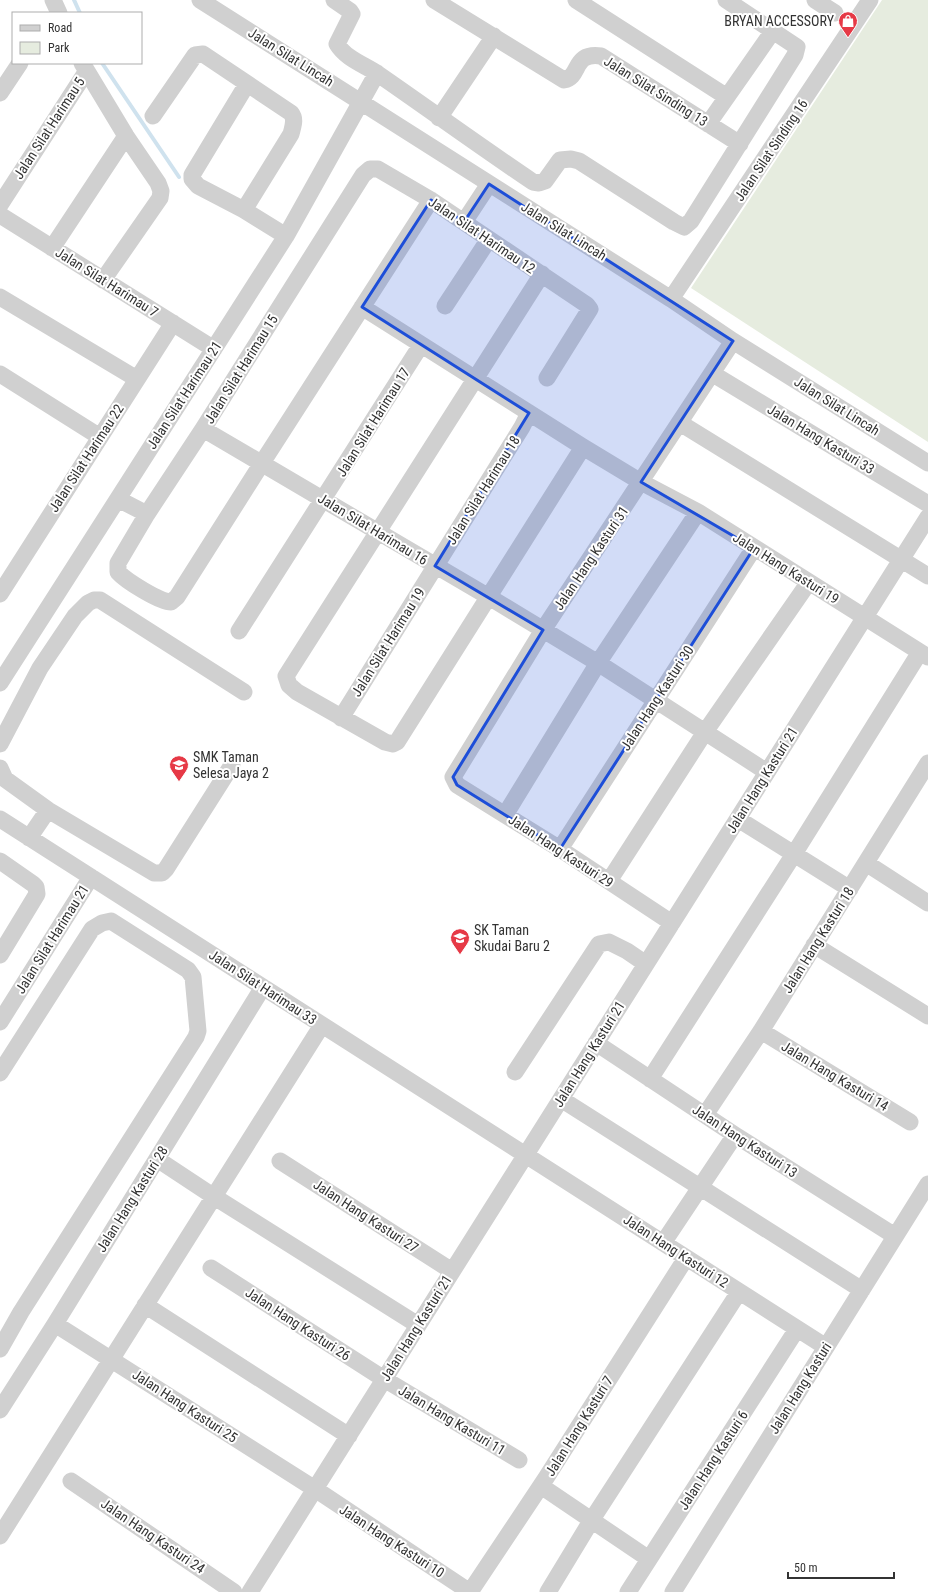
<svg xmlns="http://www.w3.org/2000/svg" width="928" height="1592" font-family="'Roboto Condensed',sans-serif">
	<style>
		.green { fill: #e6ecdf }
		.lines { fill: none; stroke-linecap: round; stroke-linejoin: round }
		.stream { stroke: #cfe2ee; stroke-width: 4 }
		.minor { stroke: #d0d0d0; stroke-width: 17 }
		.marked { fill: #1d4ed8; fill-opacity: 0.2; stroke: #1d4ed8; stroke-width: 3; stroke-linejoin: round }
		.labels { text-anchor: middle; stroke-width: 4; stroke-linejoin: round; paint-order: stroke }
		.poi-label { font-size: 14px; fill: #333; stroke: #fff; text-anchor: start }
		.street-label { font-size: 14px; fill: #333; stroke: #fff }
	</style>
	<rect width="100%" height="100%" fill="#fff"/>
	<path class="green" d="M882,0h46v442l-237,-154z"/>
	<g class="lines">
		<path class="stream" d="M74,0l6,13
			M102,63l77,114"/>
		<path class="minor" d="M53,0l6,13
			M200,0l471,299 62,42 195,122
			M334,0l16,11 2,3 -15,30c9,15 28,21 41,30 52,36 103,73 155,108l6,1 6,-2 15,-21 11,-1 8,2 95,61 10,5 7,-6 104,-166 2,-8 -71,-47
			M434,0l130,80c17,-3 8,-28 37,-24l139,88
			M576,0l151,97
			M815,0l20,13
			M82,63l44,73 32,47 3,8 -1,7 -57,82
			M0,93l20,-30
			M153,116l42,-61 8,-1 88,59c5,6 2,13 0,21l-47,76 42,26
			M439,118l55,-82
			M708,124l65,-93
			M431,200l-169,263 -85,134 -6,5c-11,0 -45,-21 -53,-30v-9l29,-49 56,-85 160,-254 7,-6h8l53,31 156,105 3,4 -43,69
			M0,205l86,-133
			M244,210l-46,-24 -6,-7v-4l55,-91
			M0,215l214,134
			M464,222l25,-38
			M52,248l74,-112
			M542,274l-256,402 3,9 8,7 88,50 8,2 4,-2 186,-295
			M0,297l137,82
			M671,299l199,-299
			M445,306l44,-67
			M362,307l221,140 58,35 57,30 230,145
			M0,374l100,63
			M713,374l215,130
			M680,423l248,153
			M203,429l286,168 109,66 169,109
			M118,499l29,15
			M0,594l173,-271
			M239,631l182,-286
			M0,683l286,-447 91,-163
			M341,718l181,-291 7,-14
			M0,744l40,-76 35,-52 13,-13 6,-3h6l144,92
			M0,768l5,11 43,31 -19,28
			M48,810l106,63h8l4,-4 66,-104
			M505,815l93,-152 100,-151
			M0,819l826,528
			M738,819l112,70
			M560,849l194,-301
			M0,861l33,23 3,3 1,7 -37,61
			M866,863l62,40
			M609,881l96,-149 104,-150
			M672,923l-112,-74 -103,-64 -4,-8 90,-147 190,-289
			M814,945l114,71
			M0,1022l91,-145
			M761,1031l149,91
			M596,1043l139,92 160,101
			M515,1072l84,-128 10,-2 18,9 19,13
			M0,1073l92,-144 10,-6 9,-2 77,49 5,7 5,54 -2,6 -175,275 -21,37
			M650,1079l144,-225 126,-202
			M561,1099l301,191
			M705,1115l56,-84 167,-268
			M157,1159l56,37 205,129
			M280,1161l172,110
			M663,1243l72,-108
			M211,1268l173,111 135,81
			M145,1305l204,131
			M55,1324l260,165 155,103
			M0,1410l55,-86 208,-337
			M71,1481l163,111
			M541,1486l108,73
			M0,1536l322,-511
			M250,1592l678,-1075
			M470,1592l76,-114 140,-220
			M548,1592l43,-71 148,-229
			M628,1592l169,-263
			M673,1592l255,-408"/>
	</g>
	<path class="marked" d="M489,184l244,157 -92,141 113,66 -194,301 -103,-64 -4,-8 90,-147 -108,-64 94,-153 -167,-106 69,-107 33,22z"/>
	<defs>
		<g id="shop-pin" transform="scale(1)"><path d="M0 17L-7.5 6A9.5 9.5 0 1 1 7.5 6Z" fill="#e63946" stroke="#fff"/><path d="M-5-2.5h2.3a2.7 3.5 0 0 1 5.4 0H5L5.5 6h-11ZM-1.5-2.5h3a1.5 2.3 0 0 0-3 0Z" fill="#fff"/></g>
		<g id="school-pin" transform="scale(1)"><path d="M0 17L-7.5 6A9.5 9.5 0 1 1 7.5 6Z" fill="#e63946" stroke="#fff"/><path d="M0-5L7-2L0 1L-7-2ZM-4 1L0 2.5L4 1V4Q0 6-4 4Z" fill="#fff"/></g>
	</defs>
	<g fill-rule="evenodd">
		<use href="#shop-pin" x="848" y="21"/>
		<use href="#school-pin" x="179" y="765"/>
		<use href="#school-pin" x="460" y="938"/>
	</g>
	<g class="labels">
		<g class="poi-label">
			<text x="834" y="26" text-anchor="end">BRYAN ACCESSORY</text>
			<text x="193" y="762">SMK Taman<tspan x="193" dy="16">Selesa Jaya 2</tspan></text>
			<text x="474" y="935">SK Taman<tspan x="474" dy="16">Skudai Baru 2</tspan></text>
		</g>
		<g class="street-label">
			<text transform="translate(291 57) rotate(32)" y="5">Jalan Silat Lincah</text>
			<text transform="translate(656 91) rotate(32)" y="5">Jalan Silat Sinding 13</text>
			<text transform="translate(49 128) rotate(-57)" y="5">Jalan Silat Harimau 5</text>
			<text transform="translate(771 150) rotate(-56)" y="5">Jalan Silat Sinding 16</text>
			<text transform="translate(564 231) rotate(32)" y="5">Jalan Silat Lincah</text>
			<text transform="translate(482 235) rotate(34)" y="5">Jalan Silat Harimau 12</text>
			<text transform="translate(107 282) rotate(32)" y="5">Jalan Silat Harimau 7</text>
			<text transform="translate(241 369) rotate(-58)" y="5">Jalan Silat Harimau 15</text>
			<text transform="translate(184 395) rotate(-57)" y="5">Jalan Silat Harimau 21</text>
			<text transform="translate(837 406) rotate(32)" y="5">Jalan Silat Lincah</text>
			<text transform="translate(373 422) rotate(-58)" y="5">Jalan Silat Harimau 17</text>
			<text transform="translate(821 439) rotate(31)" y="5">Jalan Hang Kasturi 33</text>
			<text transform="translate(86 458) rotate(-57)" y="5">Jalan Silat Harimau 22</text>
			<text transform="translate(483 490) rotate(-58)" y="5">Jalan Silat Harimau 18</text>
			<text transform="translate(373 529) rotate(31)" y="5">Jalan Silat Harimau 16</text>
			<text transform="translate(591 558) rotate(-56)" y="5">Jalan Hang Kasturi 31</text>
			<text transform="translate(786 568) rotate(32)" y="5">Jalan Hang Kasturi 19</text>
			<text transform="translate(388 642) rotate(-58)" y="5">Jalan Silat Harimau 19</text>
			<text transform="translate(657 698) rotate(-57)" y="5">Jalan Hang Kasturi 30</text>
			<text transform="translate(762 780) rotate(-58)" y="5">Jalan Hang Kasturi 21</text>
			<text transform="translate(561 851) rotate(33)" y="5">Jalan Hang Kasturi 29</text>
			<text transform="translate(52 939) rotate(-58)" y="5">Jalan Silat Harimau 21</text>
			<text transform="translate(818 940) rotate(-58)" y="5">Jalan Hang Kasturi 18</text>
			<text transform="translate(263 987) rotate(33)" y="5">Jalan Silat Harimau 33</text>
			<text transform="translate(589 1054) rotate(-58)" y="5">Jalan Hang Kasturi 21</text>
			<text transform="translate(835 1076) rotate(31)" y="5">Jalan Hang Kasturi 14</text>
			<text transform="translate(745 1141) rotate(33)" y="5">Jalan Hang Kasturi 13</text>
			<text transform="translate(132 1199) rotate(-58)" y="5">Jalan Hang Kasturi 28</text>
			<text transform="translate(366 1216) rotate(33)" y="5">Jalan Hang Kasturi 27</text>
			<text transform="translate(676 1251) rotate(33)" y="5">Jalan Hang Kasturi 12</text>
			<text transform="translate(298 1324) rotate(33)" y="5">Jalan Hang Kasturi 26</text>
			<text transform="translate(416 1328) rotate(-58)" y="5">Jalan Hang Kasturi 21</text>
			<text transform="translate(800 1388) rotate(-58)" y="5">Jalan Hang Kasturi</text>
			<text transform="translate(185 1406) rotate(33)" y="5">Jalan Hang Kasturi 25</text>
			<text transform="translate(452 1420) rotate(31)" y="5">Jalan Hang Kasturi 11</text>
			<text transform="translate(579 1426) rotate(-58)" y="5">Jalan Hang Kasturi 7</text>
			<text transform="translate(713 1460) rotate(-57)" y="5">Jalan Hang Kasturi 6</text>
			<text transform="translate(153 1536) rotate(34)" y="5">Jalan Hang Kasturi 24</text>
			<text transform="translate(392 1541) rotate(33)" y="5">Jalan Hang Kasturi 10</text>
		</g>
	</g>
	<rect x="12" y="12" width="130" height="52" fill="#ffffff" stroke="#adadad"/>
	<rect x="20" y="25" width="20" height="6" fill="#d0d0d0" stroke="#adadad"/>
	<text x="48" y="32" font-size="12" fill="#333333">Road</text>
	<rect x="20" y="42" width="20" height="12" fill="#e6ecdf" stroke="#adadad"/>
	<text x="48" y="52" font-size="12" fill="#333333">Park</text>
	<path d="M788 1572v6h106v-6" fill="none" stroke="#333333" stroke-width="2"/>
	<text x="794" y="1572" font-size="12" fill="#333333" stroke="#ffffff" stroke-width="3" paint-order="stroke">50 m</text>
</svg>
